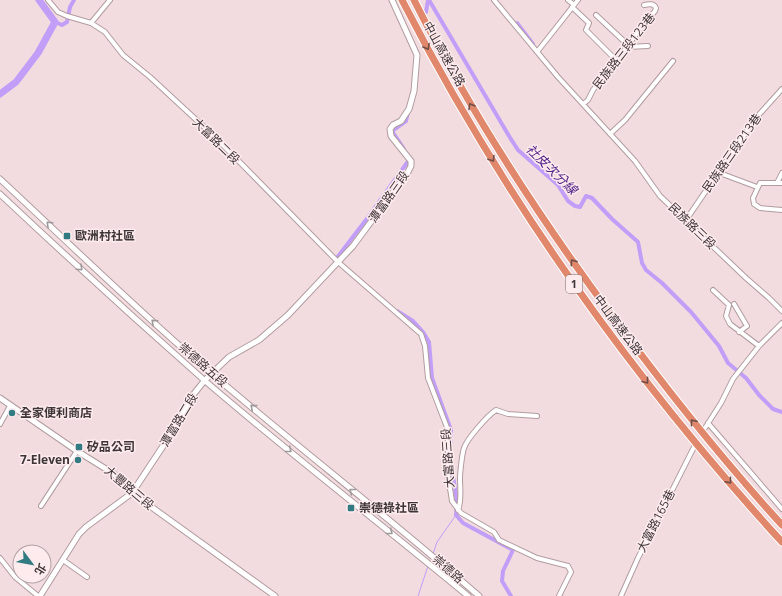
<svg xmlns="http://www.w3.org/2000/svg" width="782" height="596" font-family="'Open Sans','Noto Sans TC',sans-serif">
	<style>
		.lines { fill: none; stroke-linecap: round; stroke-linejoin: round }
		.stream { stroke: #c19ef7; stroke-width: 1 }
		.canal { stroke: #c19ef7; stroke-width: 4 }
		.river { stroke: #c19ef7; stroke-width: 7 }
		.minor-casing { stroke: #b19c9f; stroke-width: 6 }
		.tertiary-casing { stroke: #b19c9f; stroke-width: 7 }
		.motorway-casing { stroke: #fff; stroke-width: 9 }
		.minor { stroke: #fff; stroke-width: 4 }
		.tertiary { stroke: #fff; stroke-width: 5 }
		.motorway { stroke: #e1886c; stroke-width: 7 }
		.oneway { stroke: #6f4e47 }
		.oneway2 { stroke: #9e9a9b }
		.poi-dot { fill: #337b82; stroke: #fdebee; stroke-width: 1.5 }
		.labels { text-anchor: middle; stroke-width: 3; stroke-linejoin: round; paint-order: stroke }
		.shield { fill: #fdebee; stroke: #776c6e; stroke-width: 1 }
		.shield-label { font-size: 11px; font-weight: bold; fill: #3e3537 }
		.street-label { font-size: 12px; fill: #3e3537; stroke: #fdebee }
		.poi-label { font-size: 12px; font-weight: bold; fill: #3e3537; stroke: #fdebee; text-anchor: start }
		.water-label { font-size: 13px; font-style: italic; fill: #522187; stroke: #fdebee }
	</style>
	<rect width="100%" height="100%" fill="#f3dce0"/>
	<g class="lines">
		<path class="stream" d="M433,554l4,-12 19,-27
			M418,596l10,-30"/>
		<path class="canal" d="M429,0l80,136 9,14 40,35 10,16 7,5 5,1 6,-11 6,2 20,21 26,23 4,21 4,7 16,13 29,29 28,34 9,17 18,15 13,17 14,14 9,3
			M426,12l2,-12
			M55,22l7,3 5,-3 3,-15 4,-7
			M517,23l16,21
			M404,149l-12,-18 14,-10 2,-9
			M338,261l-2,-2 33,-43 40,-56v-2
			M397,311l16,10 10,11 6,10 3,36 19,52 -1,27 7,44 -1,14 7,8 50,27 -10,21 -1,10 9,15"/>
		<path class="river" d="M0,94l16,-12 22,-29 17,-31 -16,-22"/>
		<g class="minor-casing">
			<path id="minor" d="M48,0l10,12 9,4 24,7 14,9 18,23 27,22 67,62 121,123 83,72 4,12 3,32 20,52v46l4,25 9,12 33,19 5,8 38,18 31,8 3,6 -12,24
				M494,0l64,77 77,84 25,35 86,82 23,20 13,13
				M568,0l6,5
				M572,7l17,16 -3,7 30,30
				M596,15l32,30
				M91,23l19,-23
				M627,47l21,-1
				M537,52l41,-52
				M583,104l5,-4 5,-10 27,-34 17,-23 18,-22 1,-3c-2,-5 -7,-4 -12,-3
				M610,134l15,-14 48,-59
				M717,172l40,15
				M777,183l5,-10
				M782,183h-22l-7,15 1,6 6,4 22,2
				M686,220l69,-101 27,-30
				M713,290l16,15 -3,11 4,8 29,22
				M734,304l13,22 -8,6
				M708,423l74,86
				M0,424l10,-18
				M705,428l16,-25 12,-24 26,-33 23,-23
				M41,506l36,-55
				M458,510c4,-10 2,-20 2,-31 0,-6 2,-25 4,-31 3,-9 23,-32 32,-38l12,4 29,2
				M0,558l15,19 23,19
				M63,560l24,17
				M621,596l17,-38 56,-111"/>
		</g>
		<g class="tertiary-casing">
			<path id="tertiary" d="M0,179c70,65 139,133 212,195 88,75 180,146 267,222
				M0,194c67,63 135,125 204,186 86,74 176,143 264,216
				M0,398l77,53 37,23 18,19 143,103
				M40,596l39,-62 7,-7 46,-34 37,-56 24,-42 12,-15 24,-23 30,-17 29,-25 65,-69 55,-74 3,-6v-5l-20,-25 -1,-7 3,-4 8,-4 8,-12 5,-18 3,-36 -25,-55"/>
		</g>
		<g class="motorway-casing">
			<path id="motorway" d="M402,0c101,197 231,379 380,542
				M414,0c56,112 125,217 199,317 53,72 109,142 169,208"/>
		</g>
		<use href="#minor" class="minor"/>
		<use href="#tertiary" class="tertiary"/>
		<use href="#motorway" class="motorway"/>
	</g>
	<defs><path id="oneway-chevron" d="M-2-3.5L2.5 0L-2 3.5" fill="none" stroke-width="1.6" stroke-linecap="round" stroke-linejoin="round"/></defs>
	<g class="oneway">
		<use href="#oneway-chevron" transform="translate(427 47) rotate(61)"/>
		<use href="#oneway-chevron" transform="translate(471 106) rotate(-121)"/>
		<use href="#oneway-chevron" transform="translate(492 159) rotate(58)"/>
		<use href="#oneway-chevron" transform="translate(573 262) rotate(-125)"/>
		<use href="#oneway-chevron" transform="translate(646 381) rotate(52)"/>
		<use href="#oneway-chevron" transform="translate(693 422) rotate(-129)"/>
		<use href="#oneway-chevron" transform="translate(729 481) rotate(49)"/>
	</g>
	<g class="oneway2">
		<use href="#oneway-chevron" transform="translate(49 224) rotate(-137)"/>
		<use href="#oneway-chevron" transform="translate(80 268) rotate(43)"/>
		<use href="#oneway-chevron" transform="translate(154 322) rotate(-138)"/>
		<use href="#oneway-chevron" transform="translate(253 407) rotate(-140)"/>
		<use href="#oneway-chevron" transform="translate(289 450) rotate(39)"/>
		<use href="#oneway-chevron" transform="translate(352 491) rotate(-142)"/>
		<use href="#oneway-chevron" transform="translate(390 532) rotate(38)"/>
	</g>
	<g class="poi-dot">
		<rect x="63" y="232" width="8" height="8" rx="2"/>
		<circle cx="12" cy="413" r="4"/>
		<rect x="75" y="443" width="8" height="8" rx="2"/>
		<circle cx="78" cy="460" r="4"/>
		<rect x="347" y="504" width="8" height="8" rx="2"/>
	</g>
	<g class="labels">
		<rect class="shield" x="566" y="275" width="16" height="18" rx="3"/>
		<g class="shield-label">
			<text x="574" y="288">1</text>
		</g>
		<g class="street-label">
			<text transform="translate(624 51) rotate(-52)" y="4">民族路三段123巷</text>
			<text transform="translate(444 54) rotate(61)" y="4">中山高速公路</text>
			<text transform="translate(216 141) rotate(44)" y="4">大富路二段</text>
			<text transform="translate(732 153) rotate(-55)" y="4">民族路三段213巷</text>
			<text transform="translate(389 197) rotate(-55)" y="4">潭富路三段</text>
			<text transform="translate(692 226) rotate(44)" y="4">民族路三段</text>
			<text transform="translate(618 325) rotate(53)" y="4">中山高速公路</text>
			<text transform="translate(203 365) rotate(41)" y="4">崇德路五段</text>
			<text transform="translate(179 420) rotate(-59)" y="4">潭富路二段</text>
			<text transform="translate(448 458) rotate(-94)" y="4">大富路三段</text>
			<text transform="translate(129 488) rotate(40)" y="4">大豐路三段</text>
			<text transform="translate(656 521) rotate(-63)" y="4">大富路165巷</text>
			<text transform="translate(448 569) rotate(41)" y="4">崇德路</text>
		</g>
		<g class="poi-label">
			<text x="75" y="240">歐洲村社區</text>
			<text x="20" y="417">全家便利商店</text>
			<text x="87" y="451">矽品公司</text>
			<text x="70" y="464" text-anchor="end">7-Eleven</text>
			<text x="359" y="512">崇德祿社區</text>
		</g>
		<g class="water-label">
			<text transform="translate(552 169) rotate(44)" y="5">社皮次分線</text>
		</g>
	</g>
	<g transform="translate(32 564) rotate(122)"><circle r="19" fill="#fdebee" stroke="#b1a2a5"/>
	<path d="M0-3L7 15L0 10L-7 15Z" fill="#337b82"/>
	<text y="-6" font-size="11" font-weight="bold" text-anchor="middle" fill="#3e3537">北</text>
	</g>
</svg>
